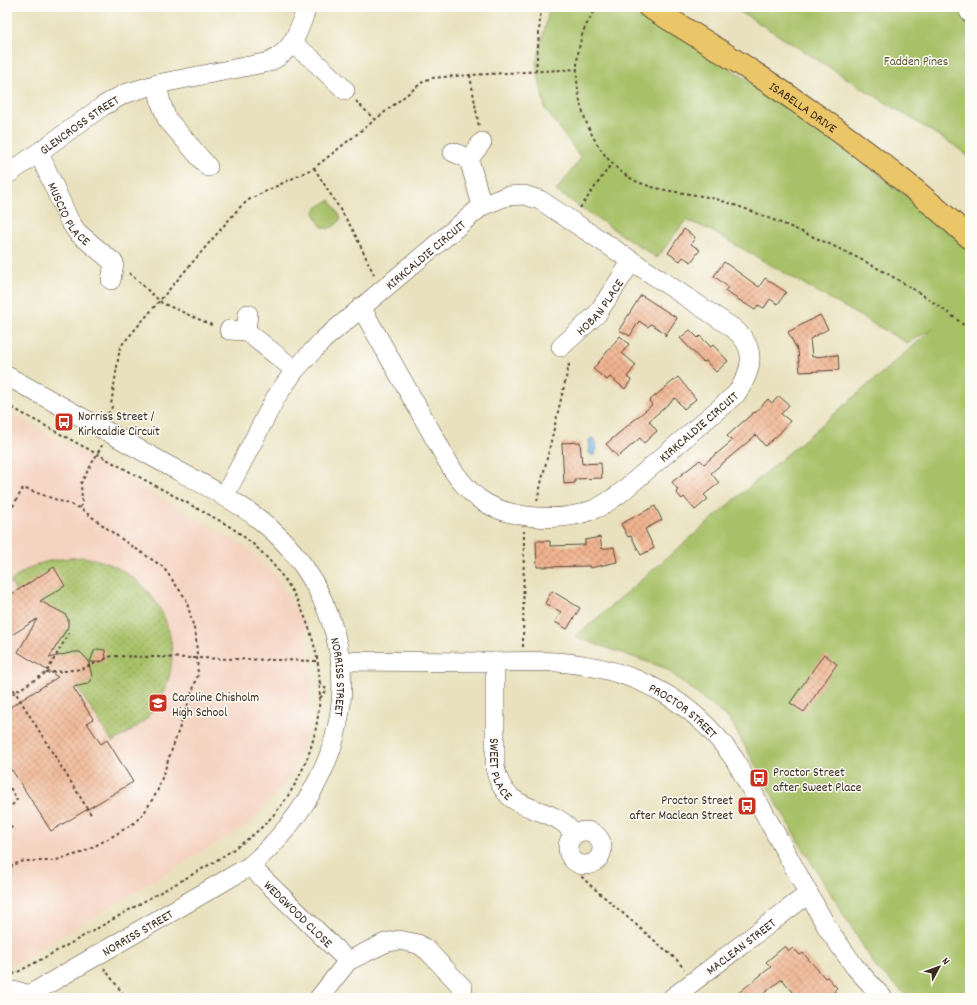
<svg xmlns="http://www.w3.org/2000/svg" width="977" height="1005" font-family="Dekko,sans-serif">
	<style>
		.built { fill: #f5d3c1 }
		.grass { fill: url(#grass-dots); stroke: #717642 }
		.green { fill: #a7c167; stroke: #717642 }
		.water { fill: #70b3e6; stroke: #566e82 }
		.building { fill: url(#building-cross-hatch) }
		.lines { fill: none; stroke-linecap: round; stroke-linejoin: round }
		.minor-casing { stroke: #554536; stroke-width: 20 }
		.major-casing { stroke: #554536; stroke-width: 24 }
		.path { stroke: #554536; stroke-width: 2; stroke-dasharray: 3 3; stroke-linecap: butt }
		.minor { stroke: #fff; stroke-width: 19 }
		.major { stroke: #eac669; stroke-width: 22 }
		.labels { text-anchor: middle; stroke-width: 3; stroke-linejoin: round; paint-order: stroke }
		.park-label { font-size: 13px; fill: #5b5734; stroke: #fdfcf7 }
		.street-label { font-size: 13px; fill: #3b2a1e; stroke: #fdfcf7 }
		.poi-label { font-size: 13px; fill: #3b2a1e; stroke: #fdfcf7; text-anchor: start }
	</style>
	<defs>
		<pattern id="grass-dots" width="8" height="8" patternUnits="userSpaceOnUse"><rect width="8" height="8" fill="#a7c167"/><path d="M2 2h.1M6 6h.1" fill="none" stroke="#899d54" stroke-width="1.8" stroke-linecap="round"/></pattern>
		<pattern id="building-cross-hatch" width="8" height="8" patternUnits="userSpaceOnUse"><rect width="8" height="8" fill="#f1b490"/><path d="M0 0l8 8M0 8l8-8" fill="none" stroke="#c49375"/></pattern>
	</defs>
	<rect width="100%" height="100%" fill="#fdfcf7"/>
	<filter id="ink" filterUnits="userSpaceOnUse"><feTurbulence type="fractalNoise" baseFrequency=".025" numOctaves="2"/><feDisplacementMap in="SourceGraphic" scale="8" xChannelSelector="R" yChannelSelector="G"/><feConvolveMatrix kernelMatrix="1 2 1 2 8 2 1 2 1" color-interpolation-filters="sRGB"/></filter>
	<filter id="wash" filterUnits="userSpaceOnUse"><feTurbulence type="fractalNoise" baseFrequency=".012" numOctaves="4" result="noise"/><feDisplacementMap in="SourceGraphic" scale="16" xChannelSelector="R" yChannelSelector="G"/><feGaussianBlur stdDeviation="0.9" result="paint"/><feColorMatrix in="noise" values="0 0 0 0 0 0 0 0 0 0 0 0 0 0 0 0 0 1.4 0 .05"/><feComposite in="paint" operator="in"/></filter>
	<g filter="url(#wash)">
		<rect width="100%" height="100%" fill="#e9e1bd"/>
		<path class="built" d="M7,410l236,135 31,29 31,50 7,56 -5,47 -12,41 -22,30 -24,26 -242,145z"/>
		<path class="grass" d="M83,557c74,10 117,93 68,156 -10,13 -24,21 -39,29l-102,-160c23,-21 43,-23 73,-25z"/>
		<path class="green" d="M550,7h81l47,26 134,91 91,69 67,56v747l-3,2h-57l-33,-29 -80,-130 -67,-119 -65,-52 -90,-31 358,-308 -26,14 -199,-114 -22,-9 -29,38 -101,-67 25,-33 -36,-49 -9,-45z
			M733,7h237v151l-15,-12z
			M330,200l11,18 -5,7 -8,4 -7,-3 -7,-13 4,-6z"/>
		<path class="water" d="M593,438c3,4 4,13 1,17h-3l-2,-3 1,-4 -1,-8z"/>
		<g id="blocks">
			<path class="building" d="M684,229l11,8 -4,7 9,6 -9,12 -8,-5 -3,4 -12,-8z
				M724,262l35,25 6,-9 21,14 -8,12 -8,-5 -6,9 -6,-3 -3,5 -30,-19 3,-4 -14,-11z
				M641,295l36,23 -12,18v-3l-14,-9 -3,3 -9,-6 -9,15 -11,-6z
				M820,315l8,14 -18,10 2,18 26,-2 1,15 -39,2 -2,-21 -10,-19z
				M690,330l8,8 2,-2 11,11 2,-2 15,16 -12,11 -10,-11 -3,1 -23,-24z
				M620,336l9,8 -7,9 14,12 -9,12 4,3 -6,9 -15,-12 -3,3 -14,-11z
				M678,377l18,22 -12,10 -9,-11 -26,23 8,10 -13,12 -4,-5 -22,19 -12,-13 46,-39 -3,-4z
				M779,396l10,9 -8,9 9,7 -11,13 -14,12 -9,-11 -45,38 8,10 -15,12 4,4 -13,11 -11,-13 -2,2 -6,-7 2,-2 -6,-8 28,-22 4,4 28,-23 -5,-5 27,-24 1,1 13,-14 4,4z
				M580,442l2,22 19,-1 1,15 -27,1v4l-11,1 -2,-41z
				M655,506l7,14 -17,9 9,19 -13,7 -10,-19 -3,1 -7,-13z
				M600,537l2,12 12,-2 3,15 -27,6v-2l-53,1 -1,-26h14v5l35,-1v-5z
				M54,567l11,19 -25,15 25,13 3,5v8l-19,31 25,-6h6l8,8 4,16 -1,5 -3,3 -15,3 20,32 -6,4 14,21 6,-4 26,42 -82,49 -39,-61 -5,3v-64l51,-32 -40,-25 19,-33 -30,19v-41z
				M552,591l28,17 -13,21 -12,-7 6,-10 -16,-9z
				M98,649l7,1 1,9 -5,3h-11l4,-11z
				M824,654l13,10 -33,48 -14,-9z
				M785,946l4,5 4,-3 7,7 3,-2 22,25 2,-1 10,11 -3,3 6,7h-42l-16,-19 -24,19h-26l39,-31 -5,-5z"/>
		</g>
	</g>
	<g filter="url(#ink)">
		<use href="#blocks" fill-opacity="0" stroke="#554536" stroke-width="1"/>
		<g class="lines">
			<g class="minor-casing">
				<g id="minor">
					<path d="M967,7l3,6"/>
					<path d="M292,44l19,14 34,32"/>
					<path d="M157,84l4,19 6,16 41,48"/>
					<path d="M453,152l16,7 13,47"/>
					<path id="s1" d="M39,153l30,67 8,12 37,31 -3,17"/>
					<path d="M469,159l13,-17"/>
					<path id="s2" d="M7,175l96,-69 21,-12 33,-10 112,-22c25,-12 29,-30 38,-55"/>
					<path d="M229,330l17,1 49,39"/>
					<path d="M246,331l2,-17"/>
					<path id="s3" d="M561,347l36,-33 35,-53"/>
					<path id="s4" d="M7,376c49,27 97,54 146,81 35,20 75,38 107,63 55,43 87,114 81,183 -6,64 -43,121 -91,163l-221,129 -1,3"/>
					<path id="s5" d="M224,497l52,-100 19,-27 28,-30 159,-134 25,-10 17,-1 16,5 193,128c25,20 20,42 3,66l-118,101c-8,5 -16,12 -26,15 -31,13 -87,9 -114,-12 -11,-8 -18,-18 -26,-29l-91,-162"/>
					<path id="s6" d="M341,661c47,0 95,1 142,1 24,0 49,-1 73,0 75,5 136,36 179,98l93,169 27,38 28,31"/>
					<path id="s7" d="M495,662v105c10,53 59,34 79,68"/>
					<circle cx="585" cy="848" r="17"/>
					<path id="s8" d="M250,866l98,95"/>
					<path d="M7,997l10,-6 12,4"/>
					<path d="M319,998l29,-37 37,-18 14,-3 19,4 10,7 35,37"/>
					<path id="s9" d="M672,998l136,-104"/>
				</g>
			</g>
			<g class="major-casing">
				<g id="major">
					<path id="s10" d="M649,7c112,67 224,142 321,231"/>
				</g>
			</g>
			<path class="path" d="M597,7c-5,9 -13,19 -15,29 -14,46 1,102 37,134 27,24 67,20 100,30 21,6 42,15 62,23 68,28 132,60 189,107
				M536,71l5,-64
				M470,75l9,52
				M356,101l19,19
				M314,168l39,62 22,47
				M580,208l32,-45
				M129,273l33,30 52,23
				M7,405l217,118c46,28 77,70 90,122 18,67 -7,145 -60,189 -32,26 -70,45 -106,65 -46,27 -92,53 -140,78
				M108,414l4,-7 -1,-2 9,-58 119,-139 11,-9 64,-31 110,-87 7,-3 39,-3 108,-6
				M537,501l32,-136 -2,-4
				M7,517l16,-29 57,20
				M523,647l1,-116
				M46,673l36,-4 30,-13 206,5
				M7,679l85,137
				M320,683l6,6
				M7,697l39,-24 23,-40
				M320,698l6,-7
				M7,783l10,16 -10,13
				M7,821l7,10
				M584,865l-3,11 8,8 88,76 7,9
				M7,868l5,-3
				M7,885l5,-20 12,-4h29l28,-8 29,-15 24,-15 10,-10 13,-21 41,-117 -2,-39 -10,-37 -23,-32 -43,-29 -40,-30 2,-6 -1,-19 21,-38
				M104,968l22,30"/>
			<use href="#minor" class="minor"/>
			<use href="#major" class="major"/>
		</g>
	</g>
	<defs>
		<g id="bus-square" transform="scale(1)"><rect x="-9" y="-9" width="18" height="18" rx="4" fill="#c8321e" stroke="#fdfcf7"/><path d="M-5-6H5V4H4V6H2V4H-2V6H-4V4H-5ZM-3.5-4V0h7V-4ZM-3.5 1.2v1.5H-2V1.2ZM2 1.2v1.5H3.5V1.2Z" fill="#fff"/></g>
		<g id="school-square" transform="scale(1)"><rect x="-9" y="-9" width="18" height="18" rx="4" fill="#c8321e" stroke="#fdfcf7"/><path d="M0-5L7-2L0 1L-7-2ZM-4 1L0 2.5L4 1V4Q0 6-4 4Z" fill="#fff"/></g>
	</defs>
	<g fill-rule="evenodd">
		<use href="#bus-square" x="64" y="422"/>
		<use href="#school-square" x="158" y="703"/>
		<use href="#bus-square" x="759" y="778"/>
		<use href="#bus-square" x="747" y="806"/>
	</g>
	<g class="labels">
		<g class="park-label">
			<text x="916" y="65">Fadden Pines</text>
		</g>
		<g class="street-label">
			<text dy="5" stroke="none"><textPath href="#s10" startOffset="184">ISABELLA DRIVE</textPath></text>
			<text dy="5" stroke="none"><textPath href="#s2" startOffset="88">GLENCROSS STREET</textPath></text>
			<text dy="5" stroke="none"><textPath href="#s1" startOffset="68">MUSCIO PLACE</textPath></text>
			<text dy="5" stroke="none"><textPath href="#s5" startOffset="320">KIRKCALDIE CIRCUIT</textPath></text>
			<text dy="5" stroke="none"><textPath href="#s3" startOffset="56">HOBAN PLACE</textPath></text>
			<text transform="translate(698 426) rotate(-41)" y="5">KIRKCALDIE CIRCUIT</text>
			<text dy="5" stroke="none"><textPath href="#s4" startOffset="473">NORRISS STREET</textPath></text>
			<text dy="5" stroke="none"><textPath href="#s6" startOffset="354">PROCTOR STREET</textPath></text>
			<text dy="5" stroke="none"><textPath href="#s7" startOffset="108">SWEET PLACE</textPath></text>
			<text dy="5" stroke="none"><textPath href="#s8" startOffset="68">WEDGWOOD CLOSE</textPath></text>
			<text transform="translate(137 932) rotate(-30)" y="5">NORRISS STREET</text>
			<text dy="5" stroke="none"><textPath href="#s9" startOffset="86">MACLEAN STREET</textPath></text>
		</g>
		<g class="poi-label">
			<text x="78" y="420">Norriss Street /<tspan x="78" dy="15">Kirkcaldie Circuit</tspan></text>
			<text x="172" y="701">Caroline Chisholm<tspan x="172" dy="15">High School</tspan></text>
			<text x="773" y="776">Proctor Street<tspan x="773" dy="15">after Sweet Place</tspan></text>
			<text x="733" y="804" text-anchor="end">Proctor Street<tspan x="733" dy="15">after Maclean Street</tspan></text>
		</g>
	</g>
	<rect width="977" height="1005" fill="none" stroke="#fdfcf7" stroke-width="24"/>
	<g transform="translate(939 967) rotate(49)" stroke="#fdfcf7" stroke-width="3" paint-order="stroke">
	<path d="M0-3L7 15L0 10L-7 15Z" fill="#3b2a1e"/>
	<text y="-6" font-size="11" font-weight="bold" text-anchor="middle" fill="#3b2a1e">N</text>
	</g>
</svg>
